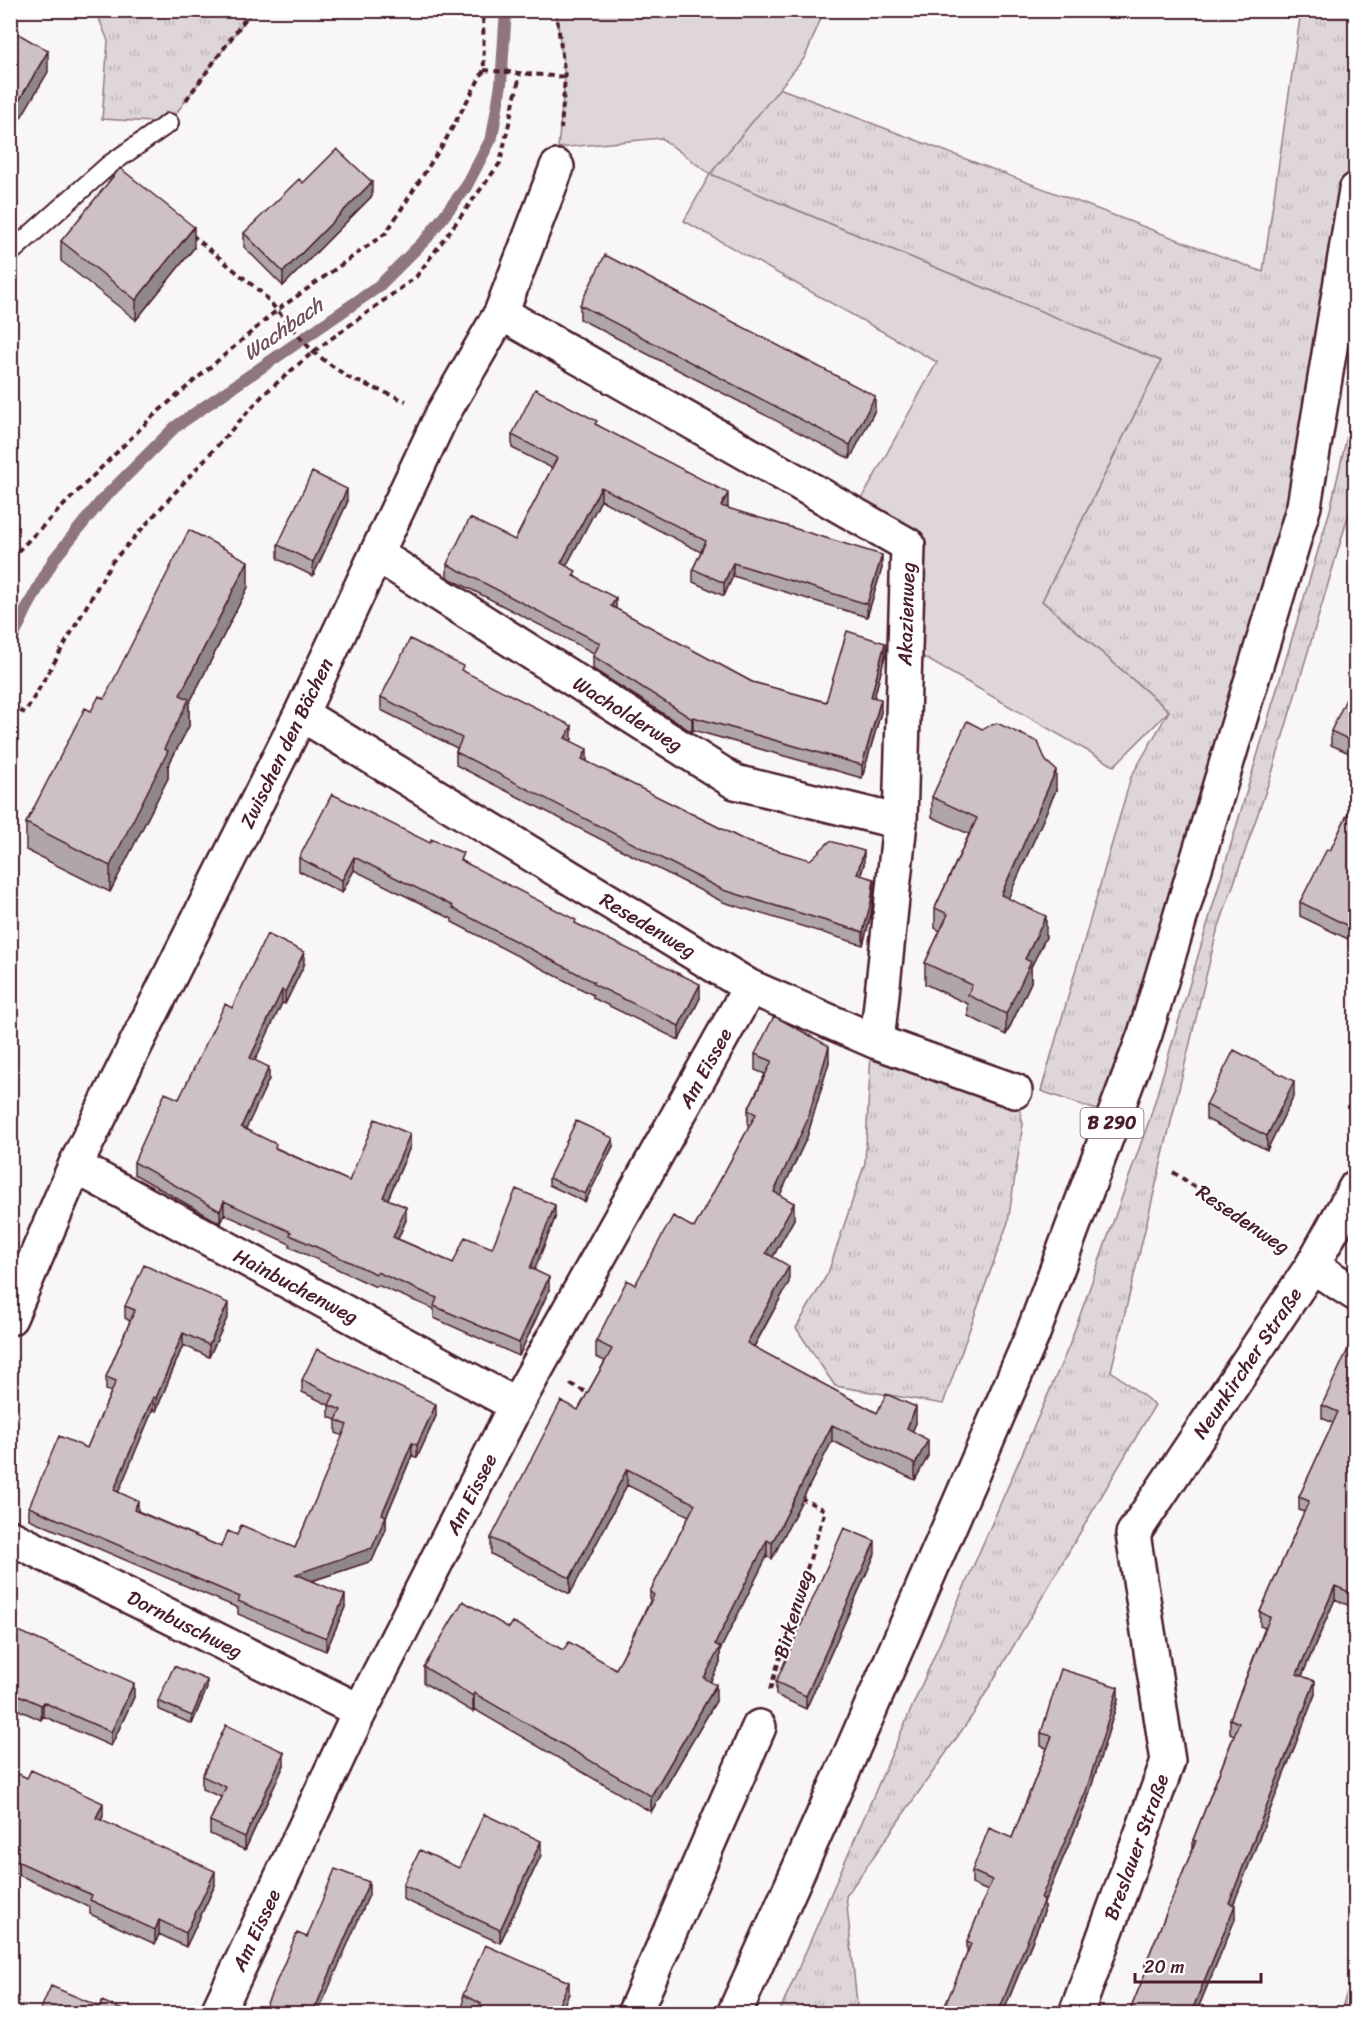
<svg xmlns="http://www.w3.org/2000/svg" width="1366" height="2024" font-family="Sriracha,sans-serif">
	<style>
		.grass { fill: url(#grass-tufts); stroke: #947a82; stroke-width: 1.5 }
		.forest { fill: url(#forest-firs); stroke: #947a82; stroke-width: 1.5 }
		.garden { fill: #ded6d9; stroke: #947a82; stroke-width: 1.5 }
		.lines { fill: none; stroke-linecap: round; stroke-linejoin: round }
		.stream { stroke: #8f747b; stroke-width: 12 }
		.service-casing { stroke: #4a1f2b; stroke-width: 22 }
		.minor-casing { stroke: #4a1f2b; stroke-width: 38 }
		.primary-casing { stroke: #4a1f2b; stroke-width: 38 }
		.path { stroke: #4a1f2b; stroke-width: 4; stroke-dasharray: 6 4.5; stroke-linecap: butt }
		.service { stroke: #fff; stroke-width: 18 }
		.minor { stroke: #fff; stroke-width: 33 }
		.primary { stroke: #fff; stroke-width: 33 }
		.wall { fill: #b0a6a9; stroke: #4a1f2b; stroke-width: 1.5 }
		.shaded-wall { fill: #908789; stroke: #4a1f2b; stroke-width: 1.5 }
		.building { fill: #cdc1c4; stroke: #4a1f2b; stroke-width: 1.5 }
		.labels { text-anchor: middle; stroke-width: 4.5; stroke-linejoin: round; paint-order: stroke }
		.shield { fill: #fff; stroke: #80626b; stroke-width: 1.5 }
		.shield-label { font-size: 18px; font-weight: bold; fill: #4a1f2b }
		.street-label { font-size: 20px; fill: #4a1f2b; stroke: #fff }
		.water-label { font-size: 21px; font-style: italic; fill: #72515a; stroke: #fff }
	</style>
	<defs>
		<pattern id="grass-tufts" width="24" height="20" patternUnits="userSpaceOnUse" patternTransform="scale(1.5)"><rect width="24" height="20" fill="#ded6d9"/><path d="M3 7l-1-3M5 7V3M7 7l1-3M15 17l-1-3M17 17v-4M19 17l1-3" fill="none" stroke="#c0b7ba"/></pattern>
		<pattern id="forest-firs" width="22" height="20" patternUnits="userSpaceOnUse" patternTransform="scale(1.5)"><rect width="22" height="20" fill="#ded6d9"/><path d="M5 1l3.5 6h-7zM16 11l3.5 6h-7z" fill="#c0b7ba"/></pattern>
	</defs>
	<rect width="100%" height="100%" fill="#f8f6f7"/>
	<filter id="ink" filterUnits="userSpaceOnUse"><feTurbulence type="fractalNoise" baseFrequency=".0167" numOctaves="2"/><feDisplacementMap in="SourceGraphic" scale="12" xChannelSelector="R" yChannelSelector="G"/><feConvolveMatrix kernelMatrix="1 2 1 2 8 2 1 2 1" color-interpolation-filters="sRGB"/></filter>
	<g filter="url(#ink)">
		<path class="grass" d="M96,11h156l-83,112 -67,-4 6,-78z
			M1301,11h54v179l-36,219 -205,707 -73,-25 90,-314 38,-66 -127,-110 119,-240 -451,-187 69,-86 484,184z
			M1355,401v92l-83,280 -56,162 -105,436 44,34 -181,308 -128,183 11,108 -4,9h-74l290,-667 81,-228 180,-608z
			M871,1053l144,38 8,33 -15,98 -65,182 -108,-18 -39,-58 32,-55 37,-110z"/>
		<path class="forest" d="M1355,1969v44h-15z"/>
		<path class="garden" d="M556,11h268l-19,46 -95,117 451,187 -119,240 127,110 -55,55 -196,-112 -10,-109 -55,-30 84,-153 -253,-141 26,-47 -49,-36 -103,10 7,-71z"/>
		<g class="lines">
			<path class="stream" d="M10,644l17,-36 27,-49 48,-59 73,-73 203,-140 49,-49 39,-51 26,-50 9,-53 5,-74"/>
			<g class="service-casing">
				<path id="service" d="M10,253l99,-88 60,-42"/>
			</g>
			<g class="minor-casing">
				<path id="minor" d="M501,313l407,232 -8,277 -23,220
					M378,555l357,227 165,40
					M301,714l449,273 127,55 138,49
					M75,1166l441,239
					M1312,1266l44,28
					M10,1318l65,-152 226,-452 141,-299 59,-102 56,-146
					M10,1537l350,174
					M217,2014l137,-291 162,-318 234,-418
					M634,2014l125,-287
					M1076,2014l92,-253 -35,-227 179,-268 44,-79"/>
			</g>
			<g class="primary-casing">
				<path id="primary" d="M734,2014l114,-254 184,-424 113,-302 159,-528 52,-316"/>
			</g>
			<path class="path" d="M556,10l9,67 -4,52
				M484,70l81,7
				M186,100l66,-90
				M192,235l71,59 50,58 36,26 57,23
				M10,559l143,-143 123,-105 110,-78 59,-92 39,-71 -1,-60
				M10,706l15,7 87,-151 152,-168 49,-42 103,-75 84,-114 20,-88
				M1173,1172l109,74
				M570,1384l20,10
				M770,1690l55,-180 -26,-13"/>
			<use href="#service" class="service"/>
			<use href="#minor" class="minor"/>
			<use href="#primary" class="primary"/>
		</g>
		<path class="wall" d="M303,183l69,13 -89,90 -39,-39v-14z
			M61,241l133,7 -58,72 -75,-59z
			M580,305l295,105 -25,49 -270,-140z
			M597,425l131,81 -1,2 155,60 -15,49 -134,-41 -9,20 -31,-14v-13l8,-17 -100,-52 -35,66 10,11 40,32 136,73 74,20 59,-46 -11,42 7,14 -19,66 -169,-48 -1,2 -99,-63v-13l1,-3 -147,-76v-13l68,-24 37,-72 -40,-20v-13z
			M347,503l-34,73 -35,-17v-14z
			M248,587l-59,117v22l-21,40v12l-58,114 -84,-42v-27l65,-112 13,-12z
			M463,671l109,68 -1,2 16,21 161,80 62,18 54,4 -3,11 13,17 -3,22 -8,31 -140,-43 -267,-137v-13l1,-4 -76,-38v-13z
			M1356,701v55l-25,-11v-14z
			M1056,790l-48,108 38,39 -15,30v15l-25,53 -38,-19v-12l-43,-20v-21l15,-32 -5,-3v-20l34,-74 -37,-17v-20z
			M1356,796v133l-6,11 -50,-24v-14l30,-51z
			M430,843l146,81 124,74 -21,42 -86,-42v-3l-141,-73v-3l-98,-49 -12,23 -43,-22v-13z
			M304,965l-19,39 -3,-1 -27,57 14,19 -24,50 31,19 73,33 61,-34 -22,52 18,21 -8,19 55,24 39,-15 63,-30 -21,52 15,20 -30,66 -85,-38v-9l-57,-24 -1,2 -86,-40v-3l-66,-30 -4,9 -86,-49v-12l45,-63 53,-91z
			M755,1054l74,8 -22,75 -27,58 14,24 -21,38 16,25 -35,65 123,66 39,10 -4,8 16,25 -13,24 -83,-39 -60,118 -5,-3 -47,94v13l-10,19 6,19 -65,111 -177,-103 -1,3 -49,-29v-16l85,-39 54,22 53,19 34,-68v-9l39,-76 -62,-31 -57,109 -79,-40v-16l87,-128 27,-49 -9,-4v-16l39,-56 59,-57 55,-101 -1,-1v-16l17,-36 -10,-4z
			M1294,1095l-27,55 -61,-31v-14z
			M613,1146l-28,56 -36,-17v-7z
			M125,1306l103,10 -19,41 -26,-12 -27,66 -3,-2 -35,83 20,19 83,36 16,-12 58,13 48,-112 -7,-3v-13l-7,-3v-12l-27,-13v-12l134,36 -19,42 -5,-3 -26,62v12l-14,32 -60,20 33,26 -19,44 -88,-37v-6l-209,-89v-12l58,-59 24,-56 -5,-2v-13l24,-56 -5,-3z
			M1356,1337v272l-21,-10 -33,77 13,18 -82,211 2,14 -39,94h-67l16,-39v-9l48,-117v-8l41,-105 -4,-2v-14l35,-91 -5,-2v-14l44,-100 -5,-2v-13l34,-74 -11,-5v-13z
			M875,1554l-69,155 -30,-14v-13z
			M10,1627l124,70 -23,49 -68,-30 -2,4 -31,-14z
			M207,1688l-15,36 -34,-15v-8z
			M1118,1700l-32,104 -42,99v9l-41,101h-61l25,-59v-12l21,-51 -16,-7v-13l40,-33 35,-90 -6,-2v-13z
			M284,1765l-39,85 -35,-16v-13l11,-24 -19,-8v-13z
			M10,1770l93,46 -2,5 114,64 -29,62 -27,-13 -4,10 -65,-30v-7l-80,-36z
			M541,1855l-41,88 -97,-44v-14l56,-17z
			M569,1994l-93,19 -13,-6v-12z"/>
		<path class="shaded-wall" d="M48,51v21l-38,64v-20z
			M372,182v14l-89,90v-14z
			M194,227v21l-58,72v-20z
			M875,396v14l-25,49v-14z
			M601,487v13l-40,76v-13z
			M347,489v14l-34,73v-14z
			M728,493v13l-7,13v-13z
			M882,555v13l-15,49v-13z
			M248,561v26l-59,117v22l-21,40v12l-58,114v-26l54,-117 16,-54z
			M733,563v13l-9,20v-13z
			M616,598v13l-5,-5z
			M885,643v13l-14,54v-13z
			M881,699v13l-19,66v-13z
			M693,717v13l-1,2v-13z
			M572,726v13l-7,12v-13z
			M587,749v13l-5,-3z
			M1056,770v20l-55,125v-20z
			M864,851v13l-7,23v-13z
			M354,857v13l-12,23v-13z
			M874,879v13l-3,22 -8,31v-13z
			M1046,916v21l-15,30v15l-25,53v-21l19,-55z
			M1356,916v13l-6,11v-13z
			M304,952v13l-19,39v-12z
			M700,984v14l-21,42v-14z
			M282,990v13l-32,68v-13z
			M829,1046v16l-22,75 -33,71v-16z
			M269,1067v12l-28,61v-13z
			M1294,1081v14l-27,55v-14z
			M410,1134v13l-27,63v-13z
			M613,1138v8l-28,56v-8z
			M224,1201v13l-4,9v-12z
			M794,1203v16l-28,50v-16z
			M555,1205v13l-25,63v-13z
			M406,1207v13l-13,30v-13z
			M789,1266v16l-42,77v-16z
			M549,1277v13l-30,66v-13z
			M228,1303v13l-19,41v-12z
			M183,1333v12l-27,66v-13z
			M153,1397v12l-39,94v-13z
			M436,1404v12l-19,42v-13z
			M916,1407v16l-9,21v-16z
			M832,1425v16l-60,118v-16z
			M928,1440v16l-13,24v-16z
			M412,1443v12l-26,62v12l-14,32 -76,25v-12l86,-60z
			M627,1469v16l-57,109v-16z
			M138,1501v12l-4,-3z
			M767,1540v16l-47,94v13l-16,31v-16l11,-34z
			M875,1541v13l-69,155v-13z
			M1335,1586v13l-38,88v-13z
			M345,1595v12l-19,44v-13z
			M207,1680v8l-15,36v-8z
			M1315,1681v13l-86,222v-13z
			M134,1683v14l-23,49v-14z
			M716,1685v16l-65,111v-16z
			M1118,1687v13l-32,104 -42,99v9l-41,101h-5l43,-115z
			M474,1693v16l-1,3v-16z
			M43,1702v14l-2,4v-15z
			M284,1752v13l-39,85v-13z
			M103,1803v13l-7,16v-14z
			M541,1841v14l-41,88v-13z
			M215,1871v14l-29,62v-14z
			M369,1882v13l-51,118h-5z
			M1235,1905v14l-39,94h-5z
			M159,1920v14l-4,10v-14z
			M569,1982v12l-9,19h-5z"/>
		<path class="building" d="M10,29l38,22 -38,65z
			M337,149l35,33 -89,90 -39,-39 55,-54 4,4z
			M120,168l74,59 -58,73 -75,-59z
			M605,255l270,141 -25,49 -270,-140z
			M535,389l62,32 -2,3 133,69 -7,13 161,49 -15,49 -134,-41 -9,20 -31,-14 13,-28 -105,-54 -40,76 15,8 -3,5 43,22 -5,8 141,76 74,20 21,-71 38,12 -14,54 10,2 -19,66 -169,-48 -1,2 -99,-63 7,-13 -153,-79 23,-46 45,22 42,-82 -45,-23z
			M312,472l35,17 -34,73 -35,-17z
			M189,530l59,31 -68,134 9,4 -25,50 4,2 -58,115 -84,-43 59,-115 6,3 8,-15 5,3z
			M410,639l53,27 -2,4 111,56 -7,12 22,11 -5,10 166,83 62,18 20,-19 34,10 -7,23 17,5 -3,23 -8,30 -140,-42 -267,-138 6,-14 -81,-41z
			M1347,697l9,4v42l-25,-12z
			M967,721l15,8 15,-6 41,19 8,19 10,9 -55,125 45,21 -21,43 6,3 -25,52 -38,-19 4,-10 -47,-22 23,-49 -13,-6 42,-90 -45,-21z
			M332,794l98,49 1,-4 32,14 -3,7 116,60 -1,3 125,61 -21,42 -86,-42 1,-2 -142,-74 1,-2 -99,-49 -12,23 -43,-22z
			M1356,796v120l-6,11 -50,-25 27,-53 3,2z
			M267,934l37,18 -19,40 -3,-2 -32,68 19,9 -28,60 35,17 -1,4 74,33 26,-62 35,15 -27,63 23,10 -13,30 60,26 12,-26 27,11 24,-59 39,16 -25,63 19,9 -30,66 -85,-37 3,-8 -60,-26 -1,2 -86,-39 1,-3 -67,-31 -4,10 -86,-49 31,-69 14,6 46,-95 7,4z
			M774,1016l55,30 -22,75 -33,71 20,11 -28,50 23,13 -42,77 130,70 9,-19 30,13 -9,21 21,12 -13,24 -83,-39 -60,118 -5,-3 -52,104 5,3 -16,31 12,7 -65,111 -177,-103 -1,3 -49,-29 39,-66 46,27 4,-6 50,28 6,-8 47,27 38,-74 -4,-3 45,-88 -68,-35 -57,109 -79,-40 70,-137 17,9 34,-61 -16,-8 31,-61 8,5 38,-69 21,12 62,-114 -8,-4 24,-49 -17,-7z
			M1234,1050l60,31 -27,55 -61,-31z
			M576,1121l37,17 -28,56 -36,-16z
			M144,1265l84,38 -19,42 -26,-12 -27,65 -3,-1 -39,93 24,11 -4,9 87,37 7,-16 9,4 4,-10 54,23 52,-123 -11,-5 5,-10 -12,-5 5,-10 -32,-15 15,-31 119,55 -19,41 -5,-2 -30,71 4,2 -14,32 -76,26 49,21 -19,43 -88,-37 2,-4 -211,-90 30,-71 28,12 29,-67 -10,-4 29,-67 -10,-4z
			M1354,1336l2,1v258l-21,-9 -38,88 18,7 -86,222 6,2 -44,108h-62l19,-47 -3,-1 51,-124 -3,-1 46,-117 -9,-4 40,-102 -10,-5 49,-111 -10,-4 39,-85 -16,-7z
			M844,1528l31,13 -69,155 -30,-14z
			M10,1627l124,56 -23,49 -68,-30 -2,3 -31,-14z
			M174,1666l33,14 -15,36 -34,-15z
			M1061,1669l57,18 -32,104 -45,107 3,1 -46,114h-56l29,-69 -4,-2 25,-62 -20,-9 17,-43 23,10 40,-102 -11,-3z
			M226,1725l58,27 -39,85 -35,-16 16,-34 -24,-11z
			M10,1770l17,8 4,-8 72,33 -7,15 119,53 -29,62 -27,-13 -4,10 -65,-30 2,-5 -82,-37z
			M484,1814l57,27 -41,89 -97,-45 17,-35 39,18z
			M335,1869l34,13 -56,131h-50l34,-80 10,4z
			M485,1945l84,37 -14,31h-79l5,-10 -18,-8z
			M51,1986l49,21 2,-6 28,12h-91z"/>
	</g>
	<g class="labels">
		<rect class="shield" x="1080.5" y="1108" width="63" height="30" rx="4.5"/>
		<g class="shield-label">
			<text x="1112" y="1129">B 290</text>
		</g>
		<g class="street-label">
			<text transform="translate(906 614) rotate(-88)" y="7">Akazienweg</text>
			<text transform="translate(628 714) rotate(32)" y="7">Wacholderweg</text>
			<text transform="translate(286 743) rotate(-64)" y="7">Zwischen den Bächen</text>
			<text transform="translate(648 925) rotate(31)" y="7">Resedenweg</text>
			<text transform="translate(705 1068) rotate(-61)" y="7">Am Eissee</text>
			<text transform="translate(1243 1219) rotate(34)" y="7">Resedenweg</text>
			<text transform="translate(296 1286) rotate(28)" y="7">Hainbuchenweg</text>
			<text transform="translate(1247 1363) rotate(-56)" y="7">Neunkircher Straße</text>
			<text transform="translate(471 1494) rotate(-63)" y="7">Am Eissee</text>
			<text transform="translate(793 1614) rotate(-73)" y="7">Birkenweg</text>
			<text transform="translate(185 1624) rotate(27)" y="7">Dornbuschweg</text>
			<text transform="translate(1136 1847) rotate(-70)" y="7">Breslauer Straße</text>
			<text transform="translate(256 1930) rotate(-65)" y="7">Am Eissee</text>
		</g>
		<g class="water-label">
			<text transform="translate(283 329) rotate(-35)" y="7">Wachbach</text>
		</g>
	</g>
	<rect width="1366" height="2024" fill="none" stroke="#fff" stroke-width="36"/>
	<rect x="18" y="18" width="1330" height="1988" fill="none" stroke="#4a1f2b" stroke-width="2" filter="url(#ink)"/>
	<path d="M1135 1973v9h126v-9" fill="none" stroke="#4a1f2b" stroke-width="3"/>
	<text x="1144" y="1973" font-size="18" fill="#4a1f2b" stroke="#ffffff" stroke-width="4.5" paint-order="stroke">20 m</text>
</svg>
